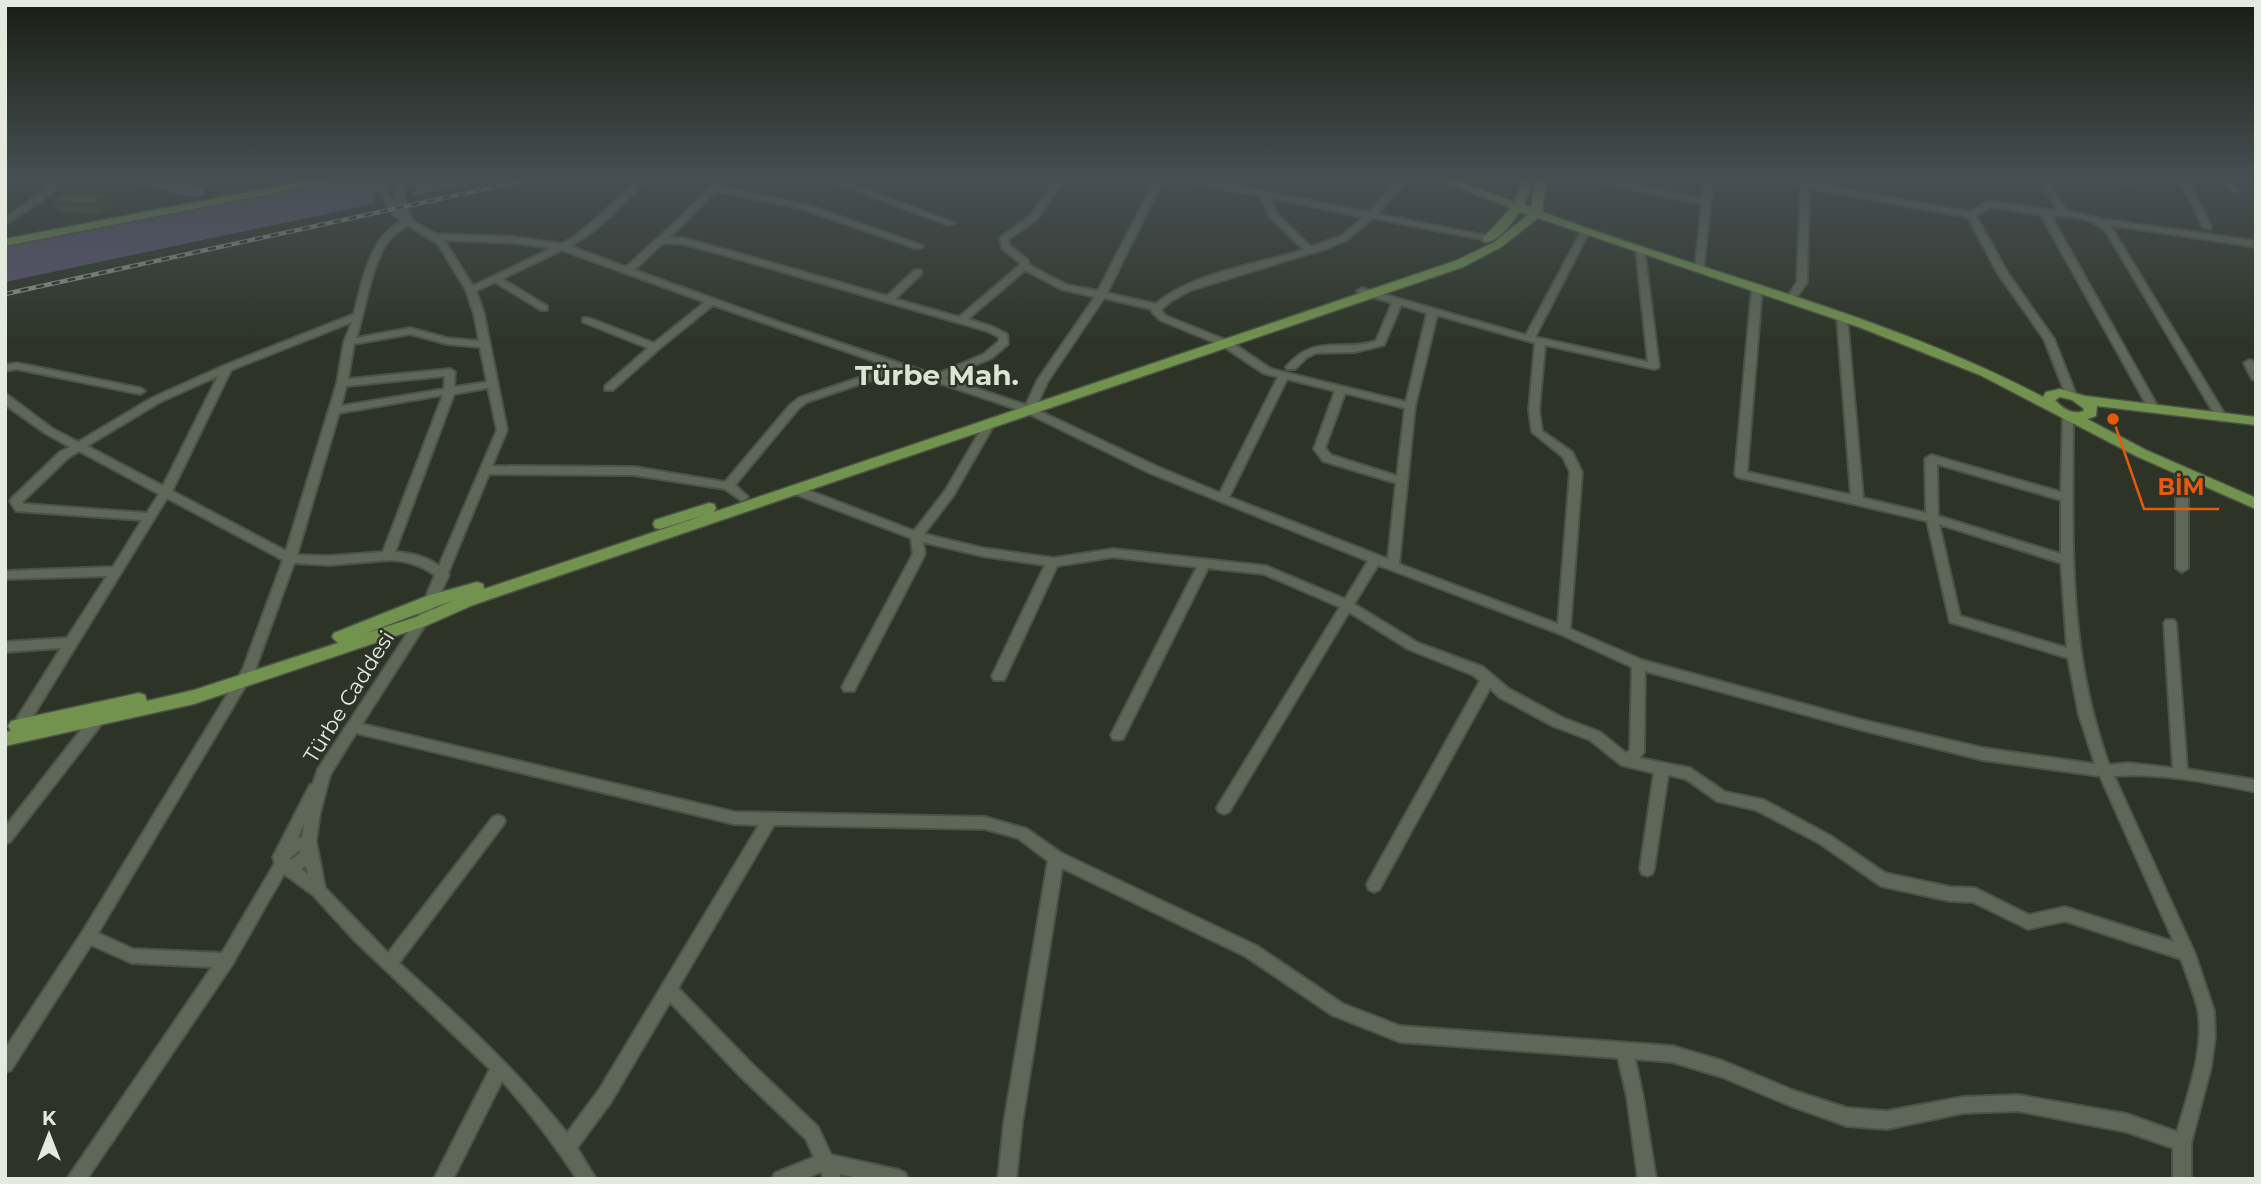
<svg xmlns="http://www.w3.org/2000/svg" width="2261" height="1184" font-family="Montserrat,sans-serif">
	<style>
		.green { fill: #5c5373 }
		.forest { fill: #665888 }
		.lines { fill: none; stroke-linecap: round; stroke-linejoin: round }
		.minor-casing { stroke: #4b5246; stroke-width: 4 }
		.major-casing { stroke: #4b5246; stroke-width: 3 }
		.minor { fill: #5f6758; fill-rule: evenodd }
		.major { fill: #72934e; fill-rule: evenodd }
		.rail-casing { stroke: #92988d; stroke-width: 4.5 }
		.rail { stroke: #2d3427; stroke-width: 2.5; stroke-dasharray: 8; stroke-linecap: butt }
		.wall { fill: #3a4d26 }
		.shaded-wall { fill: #2f3f1f }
		.building { fill: #435a2c; stroke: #2f3f1f; stroke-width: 2 }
		.labels { text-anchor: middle; stroke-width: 5; stroke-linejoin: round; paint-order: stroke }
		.street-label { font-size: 21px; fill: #e5eae1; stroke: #2d3427 }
		.district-label { font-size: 28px; font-weight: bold; fill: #dce5d4; stroke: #2d3427 }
		.leader { fill: none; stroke: #e8590c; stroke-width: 2.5 }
		.callout-dot { fill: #e8590c; stroke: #2d3427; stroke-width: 2.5 }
		.callout-label { font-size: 23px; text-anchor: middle; font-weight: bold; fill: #e8590c; stroke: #2d3427; stroke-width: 5; stroke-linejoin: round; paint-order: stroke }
	</style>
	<rect width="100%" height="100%" fill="#2d3427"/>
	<path class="green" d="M428,178h66l-82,18 6,-11z
		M326,183l41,2 9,5 -3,14 -368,78v-35z"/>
	<path class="forest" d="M114,178h61l30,12 1,5 -14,2z"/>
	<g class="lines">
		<g class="minor-casing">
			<path id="minor" d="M47,178l12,1 -7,14 -47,32v-7l40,-28 5,-10z
				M322,178h39l15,5 -1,-5h8l2,10 16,25 -6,-16 2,-19h8v4l6,-4h9l-16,12 -1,7 9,23 23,14 79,3 47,7 12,-6 31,-26 34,-34h8c-15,21 -53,57 -76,68l56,21 55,-50 39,-39h8l-8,9 88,18 115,41 -2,2h-6l-112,-39 -87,-18 -47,47h14l44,12 160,46 28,-26h6v4l-26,25 64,18 61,-52v-2l-18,-15 -2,-10 30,-22 27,-38h8l-29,42 -27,19v6l19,15 1,5 38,20 31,6 58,-113h8l-57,115 49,11c34,-30 104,-41 148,-54l-35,-34 -8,-20 -76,-15 -4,-3h15l172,34 33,-34h8l-32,36 111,22 4,3 -1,2 -119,-23 -25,22 -19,8 -137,42 -20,11 -10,9 5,6 65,26 40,27 135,33 21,-89 -26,-8 -17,40 -29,7 -39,1 -10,5 -11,11h-8l-1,-2c30,-35 54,-14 90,-26l16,-38 -33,-10 -2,-2 5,-3 164,47 55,-103 4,-3 4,3 -54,105 113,25 -12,-112 2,-2h6l15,118 -1,2 -4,1 -109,-24 -6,65 3,21 30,21 10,20 -12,157 72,31 220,60 121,28 112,16 -16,-49 -11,-57 -118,-36 -23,-101 -190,-44 -2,-3 17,-186 5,-3 5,3 -15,184 104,23 -14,-178 5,-3 5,3 16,181 63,15 -1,-54 6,-4 130,37 2,-77 5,-3 4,1 1,2c0,124 -7,231 36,350l19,-2 45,5 -9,-145 2,-3h8l2,3 11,146 69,11v12c-44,-9 -98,-20 -142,-16l81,178 19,57 1,25 -4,31 -20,76v36h-18v-31l-46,-16 -109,-21 -55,2 -76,16 -40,-3 -56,-20 -69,-29 -50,-15 -37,-3 8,38 13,82h-18l-11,-82 -9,-39 -218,-16 -68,-27 -87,-59 -183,-88 -40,255 -6,56h-18l6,-56 44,-262 -30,-23 -33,-9 -211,-4 -96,163 73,75 67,64 13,28 68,15 6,3 3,6h-48l-20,-5 2,5h-18l-3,-7 -17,7h-32l3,-6 39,-16 -8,-18 -67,-64 -69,-73 -59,100 -34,46 19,31h-19c-23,-35 -47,-67 -75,-98l-49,98h-19l56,-110 -136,-129 -41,-45 -29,-21 -52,91 -145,214h-20l145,-212 -80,-4 -41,-18 -80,125 -6,2v-23l78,-118 160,-262 40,-109 -116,-62 -145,236 -5,1 -5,-1 -2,-4 2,-4 49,-78 -56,4v-10l62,-4 40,-62 -102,3v-8l108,-4 29,-47 -126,-9 -6,-10 2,-3 48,-46 10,-5 -25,-14 -38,-27 -2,-2v-11l48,36 25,13 74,-44 71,-32 131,-52c6,-24 14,-66 34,-83 4,-4 9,-7 14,-10 -16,-10 -13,-18 -23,-30 -12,-13 -38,-8 -54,-8l-4,-3zM1271,198l93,19 -23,19 -30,11 -35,-34zM408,225l30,19 28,46 8,24 5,27 -32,-3 -37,-10 -54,10c10,-29 14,-70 31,-95 5,-8 13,-13 21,-18zM444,240l70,3 38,5 -79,38zM663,243l20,1 38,10 266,77 12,6v4l-15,13 -49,21 -154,-52 -147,-53zM562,250l143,52 -51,41 -65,-25h-6v4l65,26 -43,38v4h8l46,-41 54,-44 178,62 -92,31 -9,7 -65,77 -91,-15 -142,-1 15,-36 -23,-116 -8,-23 19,-9 46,28h6v-4l-45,-27zM1025,270l36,19 34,8 -58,84 -11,24 -81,-27 47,-20 16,-14 -1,-10 -14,-7 -25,-8zM1104,298l47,11 1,3 8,8 63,26 40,27 15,4 -58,116 -62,-26 -123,-58 13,-28zM1437,315l98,28 -6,67 3,22 31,25 7,15 -12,152 -159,-60 16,-158zM352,322l-8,20 -7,41 -51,168 -114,-60 59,-121zM410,334l37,10 33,3 7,35 -33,5 1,-15 -5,-3 -102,10 6,-35zM901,370l124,42 125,61 218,88 -23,38 -79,-33 -153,-17 -60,9 -71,-10 -58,-14 29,-38 42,-73 -5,-3 -5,3 -40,68 -31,40 -114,-44h-8l-2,3 2,3 119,45 2,16 -71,133 2,4h10l2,-4 69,-133 -2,-12 59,14 63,9 -53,111 2,4h10l2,-4 51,-110 56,-9 84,10 -86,168 2,4 5,1 5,-1 85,-171 56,6 76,33 -121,197 -2,4 2,4 5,2 5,-2 120,-200 59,37 65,26 7,6 -111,199 -2,5 2,5 5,2 5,-2 111,-202 9,9 54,29 37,14 31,25 33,8 -14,96 2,5 5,2 5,-2 2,-5 14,-94 18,4 31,22 39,9 63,33 62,43 69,15 23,1 55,27 37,-8 116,38c6,17 13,34 17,51 7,38 -11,87 -21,122l-50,-18 -109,-19 -55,2 -76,14 -40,-3 -55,-18 -69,-29 -51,-15 -272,-20 -57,-22 -86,-58 -196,-93 -34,-24 -42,-12 -251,-5 -372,-88 64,-100 23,-49 -1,-2 41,-99 145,1 91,14 17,12 6,-4 -13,-12 63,-76 9,-7zM218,376l-55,110 -76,-40 73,-44zM445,376l-1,13 -103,17 5,-20zM1287,379l48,12 -21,58 9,12 73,22 -8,76 -159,-62zM488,388l9,42 -58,136c-13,-10 -28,-13 -44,-14l59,-158zM1345,393l60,15 -8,68 -66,-21 -6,-7zM443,395l-60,157 -54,4 -32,-1 42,-142zM79,451l80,43 -12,19 -123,-9 -2,-2 46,-44zM1937,464l124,36v54l-123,-38zM1939,524l122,39 6,85 -107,-32zM390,560c18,1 30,5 45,15l-19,45 -98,149 -5,15 -3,1 -37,72 2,6 -53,90 -89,-4 -35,-16 157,-263 39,-107 35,2zM1378,565l182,69 72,33 -2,83 -4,3 -26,-21 -37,-14 -54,-29 -26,-22 -65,-24 -64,-39zM1645,671l217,59 121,30 117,16 74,166 -109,-35 -36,8 -54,-27 -25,-1 -65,-14 -56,-38 -65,-35 -39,-8 -35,-24 -51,-10 5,-6zM356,733l378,91 25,1 -160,265 -32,43c-50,-63 -108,-116 -168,-170l104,-138 2,-4 -2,-4 -5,-2 -5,2 -105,136 -63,-65 -9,-47 4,-28 10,-38zM304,824l-2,14 -4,-1zM300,850v3l-8,6h-3zM306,866l2,8 -7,-5z
				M823,178h11l121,45 -7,2z
				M1588,178h14l101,21 2,-21h8l-10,93 -3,1 -5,-3 7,-65 -110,-23z
				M1778,178h12l11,3v-3h8v5l161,29 19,-11 69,10 -19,-33h8l19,32 35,9 155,22v6l-146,-22 117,193 -5,3 -4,-1 -111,-187c-13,-16 -37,-17 -56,-17l108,193 -1,2h-8l-1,-2 -108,-194 -51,-8 -14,9 31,56 47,67 22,56 -5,3 -5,-3 -22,-56 -47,-67 -29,-55 -159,-29 -2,94 -13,19h-6l-2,-2 11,-17 4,-96z
				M2098,178h26l13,3 -4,3 -31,-3z
				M2179,178h8l24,49 -1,2 -7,-2z
				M2219,178h8l13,13 -7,2z
				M2249,360l4,1 3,5v14l-4,-1 -8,-16z
				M17,363l123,25 5,3 -5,3 -123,-25 -12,2v-6z
				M2182,468l6,4v96l-6,4 -6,-4v-96z
				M96,716l5,1 2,4 -2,4 -91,117 -5,2v-17l86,-110z"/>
		</g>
		<g class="major-casing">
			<path id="major" d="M321,178h20l-5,3 -331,65v-7z
				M1434,178h14l66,24 10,-24h10l-10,27 7,3 5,-30h10l-4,34c167,62 343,102 501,185l3,-5 14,-3 25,7 171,21v8l-159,-19 -1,10 -9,3 59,31 110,48v11l-120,-53 -156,-81 -121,-48 -321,-109 -37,29 -38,20 -990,338 -45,20 -234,79 -189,42v-14l6,-1 -3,-5 3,-5 128,-28 6,2 2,6 47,-11 144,-47 -6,-6 2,-4 93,-37 50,-14 6,2 1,5 224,-75 -48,15 -5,-1 -2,-4 2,-4 54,-17 5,1 2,4 -2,4 741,-251 38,-18 35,-28 -8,-3c-9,11 -22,32 -37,30v-4l28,-30zM2060,397l12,3 11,8 1,3c-12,4 -21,-2 -29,-11zM454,600l-38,17 -52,17z"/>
		</g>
		<use href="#minor" class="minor"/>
		<use href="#major" class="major"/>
		<g class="rail-casing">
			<path id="rail" d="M5,294l530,-116"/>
		</g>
		<use href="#rail" class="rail"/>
	</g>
	<path class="wall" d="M52,203h64l-14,11 -43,-2z"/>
	<path class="shaded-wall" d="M109,193l7,10 -14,11 -7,-10z"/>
	<path class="building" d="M64,193h45l-14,11 -43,-1z"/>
	<linearGradient id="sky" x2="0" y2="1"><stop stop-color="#191d15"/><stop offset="0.52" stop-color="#465052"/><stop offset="1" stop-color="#465052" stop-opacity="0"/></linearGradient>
	<rect width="2261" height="343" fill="url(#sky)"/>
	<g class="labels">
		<g class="street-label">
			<text transform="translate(349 697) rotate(-58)" y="7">Türbe Caddesi</text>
		</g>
		<g class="district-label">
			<text x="937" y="385">Türbe Mah.</text>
		</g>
	</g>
	<path class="leader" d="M2113 419L2144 509H2219"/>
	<circle class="callout-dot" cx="2113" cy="419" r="7"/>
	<g class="callout-label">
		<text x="2181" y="495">BİM</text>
	</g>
	<rect width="2261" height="1184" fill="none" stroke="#e5eae1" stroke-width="14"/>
	<g transform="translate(49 1135)" stroke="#2d3427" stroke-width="5" paint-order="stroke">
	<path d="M0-5L12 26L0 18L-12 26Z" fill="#e5eae1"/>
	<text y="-10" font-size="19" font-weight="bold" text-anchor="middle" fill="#e5eae1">K</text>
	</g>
</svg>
